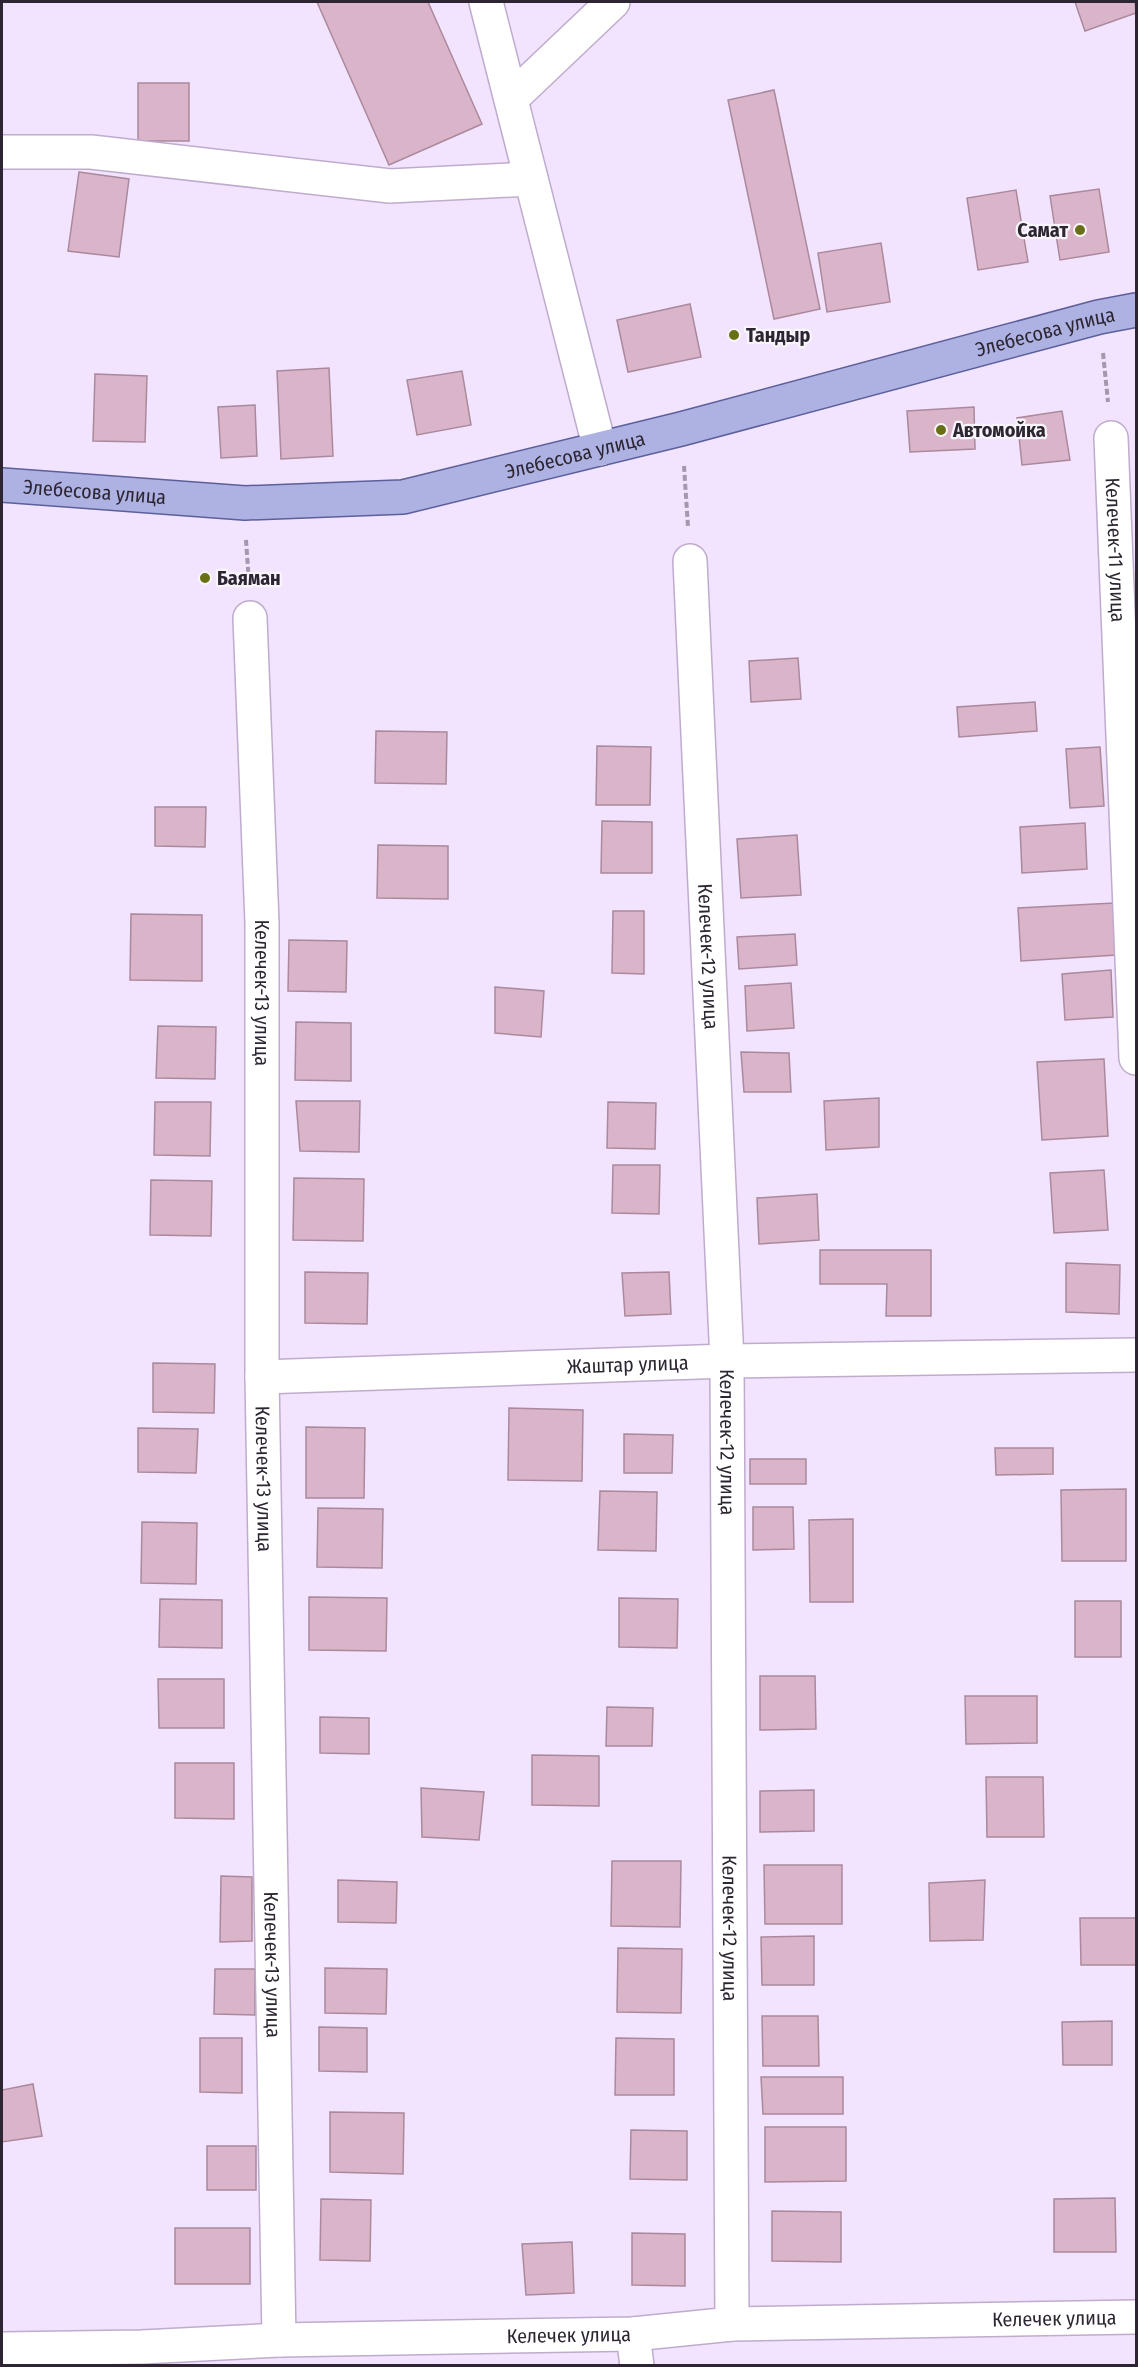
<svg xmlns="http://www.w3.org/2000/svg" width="1138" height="2367" font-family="'Fira Sans Condensed',sans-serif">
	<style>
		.building { fill: #dab5ca; stroke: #ab899c; stroke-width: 1.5 }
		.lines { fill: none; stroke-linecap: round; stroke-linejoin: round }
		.minor-casing { stroke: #bfaccd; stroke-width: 36 }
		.major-casing { stroke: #5c5f99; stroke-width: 36 }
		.path { stroke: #a398ad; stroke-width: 4; stroke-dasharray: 6 3; stroke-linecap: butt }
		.minor { stroke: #fff; stroke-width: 33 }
		.major { stroke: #adb2e3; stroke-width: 33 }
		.poi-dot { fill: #696f15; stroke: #f9f5fc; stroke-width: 2 }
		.labels { text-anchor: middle; stroke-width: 4.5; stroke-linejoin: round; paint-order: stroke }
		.poi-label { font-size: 20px; font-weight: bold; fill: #2d2632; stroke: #f9f5fc; text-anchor: start }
		.street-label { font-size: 20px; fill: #2d2632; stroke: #f9f5fc }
	</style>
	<rect width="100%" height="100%" fill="#f2e3fe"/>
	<path class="building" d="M317,2h111l54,122 -93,41z
		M1075,2h60l1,11 -51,18z
		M138,83h51v58h-51z
		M774,90l46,219 -46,10 -46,-219z
		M79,172l50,7 -10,78 -51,-6z
		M1099,189l10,63 -49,8 -10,-64z
		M1016,190l12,72 -50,8 -11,-72z
		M881,243l9,59 -63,10 -9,-59z
		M690,304l11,53 -73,15 -11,-52z
		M329,368l4,88 -52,3 -4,-88z
		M462,371l9,54 -54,10 -10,-55z
		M95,374l52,2 -2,66 -52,-1z
		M255,405l2,51 -36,2 -3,-51z
		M974,407l1,42 -65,3 -3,-41z
		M1062,411l8,49 -48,5 -5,-47z
		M798,658l3,41 -50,3 -2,-41z
		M1035,702l2,29 -78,6 -2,-30z
		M376,731l71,1 -1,52 -71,-1z
		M597,746l54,1 -1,58h-54z
		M1100,747l4,59 -34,2 -4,-59z
		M155,807h51l-1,40 -50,-1z
		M602,821l50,1v51h-51z
		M1085,823l2,46 -65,4 -2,-46z
		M797,835l4,60 -60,3 -4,-59z
		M378,845l70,1v53l-71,-1z
		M1114,903l3,52 -96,6 -3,-53z
		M613,911h31v63l-32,-1z
		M131,914l71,1v66l-72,-1z
		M795,934l2,31 -58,4 -2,-32z
		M289,940l58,1 -1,51 -58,-1z
		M1111,970l2,47 -48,3 -3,-46z
		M791,983l3,45 -47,3 -2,-45z
		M495,987l49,4 -3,46 -46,-4z
		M296,1022l55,1v58l-56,-1z
		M158,1026l58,1 -1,52 -59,-1z
		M741,1052l48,1 2,39h-47z
		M1104,1059l4,77 -66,4 -5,-78z
		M879,1098v49l-53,3 -2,-49z
		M296,1101h64l-1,51 -59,-1z
		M155,1102h56l-1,54 -56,-1z
		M608,1102l48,1 -1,46 -48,-1z
		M613,1165h47l-1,49 -47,-1z
		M1104,1170l4,60 -54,3 -4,-60z
		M294,1178l70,1 -1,62 -70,-1z
		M151,1180l61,1 -1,55 -61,-1z
		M817,1194l2,46 -60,4 -2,-46z
		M820,1250h111v66h-45l1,-32h-67z
		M1066,1263l54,2 -1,49 -53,-2z
		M305,1272l63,1 -1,51 -62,-1z
		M669,1272l2,42 -46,2 -3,-43z
		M153,1363l62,1 -1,49 -61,-1z
		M509,1408l74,2 -1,71 -74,-1z
		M306,1427l59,1 -1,70h-58z
		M138,1428l60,1 -2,44 -58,-1z
		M624,1434l49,1 -1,38h-48z
		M995,1448h58v26l-57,1z
		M750,1459h56v25h-56z
		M1126,1489v72h-64l-1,-71z
		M600,1491l57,1 -1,59 -58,-1z
		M753,1507h40l1,42 -41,1z
		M318,1508l65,1 -1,59 -65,-1z
		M853,1519v83h-43l-1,-82z
		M142,1522l55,1 -1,61 -55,-1z
		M309,1597l78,1 -1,53 -77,-1z
		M619,1598l59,1 -1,49 -58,-1z
		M160,1599l62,1v48l-63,-1z
		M1075,1601h46v56h-46z
		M760,1676h55l1,53 -56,1z
		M158,1679h66v49h-65z
		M965,1696h72v47l-71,1z
		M607,1707l46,1 -1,38h-46z
		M320,1717l49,1v36l-49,-1z
		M532,1755l67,1v50l-67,-1z
		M175,1763h59v56l-59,-1z
		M986,1777h57l1,60h-57z
		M421,1788l63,4 -5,48 -57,-3z
		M814,1790v41l-54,1v-41z
		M612,1861h69l-1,66 -69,-1z
		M764,1865h78v59h-77z
		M221,1876l31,1v64l-32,1z
		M338,1880l59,2 -1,41 -58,-1z
		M985,1880l-2,60 -53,1 -1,-58z
		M1080,1918h56v47h-55z
		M814,1936v49h-52l-1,-48z
		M618,1948l64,1 -1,64 -64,-1z
		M325,1968l62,1 -1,45 -61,-1z
		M215,1969h40v46l-41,-1z
		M762,2016h56l1,50h-56z
		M1112,2021v44h-49l-1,-43z
		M319,2027l48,1v44l-48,-1z
		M200,2038h42v55l-42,-1z
		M616,2038l58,1v56h-59z
		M761,2077h82v37h-80z
		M33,2084l9,52 -40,6v-52z
		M330,2112l74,1 -1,61 -73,-2z
		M765,2127h81v54l-81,1z
		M631,2130l56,1v49l-57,-1z
		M207,2146h49v44h-49z
		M1115,2198l1,54h-62v-53z
		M321,2199l50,1 -1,61 -50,-1z
		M772,2211l69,1v50l-69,-1z
		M175,2228h75v56h-75z
		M632,2233l53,1v52l-53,-1z
		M572,2242l2,51 -48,2 -4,-51z"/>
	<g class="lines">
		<g class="minor-casing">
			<g id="minor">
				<path d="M486,2l114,447"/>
				<path d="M511,99l102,-97"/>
				<path d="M2,152h89l299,34 141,-7"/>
				<path id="s1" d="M1111,438l25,620"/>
				<path id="s2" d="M690,561l37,800 5,963"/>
				<path id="s3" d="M250,618l12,305v454l17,963"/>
				<path id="s4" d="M262,1377l465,-16 409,-6"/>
				<path d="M633,2334l4,32"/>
				<path id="s5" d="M2,2349l140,-2 137,-7 354,-6 99,-10 404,-7"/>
			</g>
		</g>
		<g class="major-casing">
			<g id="major">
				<path id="s6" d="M2,485l243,18 158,-6 278,-68 418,-112 37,-7"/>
			</g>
		</g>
		<path class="path" d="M1103,353l5,49
			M684,466l4,61
			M246,540l3,43"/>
		<use href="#minor" class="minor"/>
		<use href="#major" class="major"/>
	</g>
	<g class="poi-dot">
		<circle cx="1080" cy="230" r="6"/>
		<circle cx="734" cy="335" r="6"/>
		<circle cx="941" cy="430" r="6"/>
		<circle cx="205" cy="578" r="6"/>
	</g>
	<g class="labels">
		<g class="poi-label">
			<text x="1068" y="237" text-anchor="end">Самат</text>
			<text x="746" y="342">Тандыр</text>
			<text x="953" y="437">Автомойка</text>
			<text x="217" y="585">Баяман</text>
		</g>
		<g class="street-label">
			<text dy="7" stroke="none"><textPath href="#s6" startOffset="1065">Элебесова улица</textPath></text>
			<text dy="7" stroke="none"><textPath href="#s6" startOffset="579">Элебесова улица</textPath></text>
			<text dy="7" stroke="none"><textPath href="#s6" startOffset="93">Элебесова улица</textPath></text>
			<text dy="7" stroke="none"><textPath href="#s1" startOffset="112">Келечек-11 улица</textPath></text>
			<text dy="7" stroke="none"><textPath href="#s2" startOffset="396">Келечек-12 улица</textPath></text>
			<text dy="7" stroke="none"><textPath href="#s3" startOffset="375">Келечек-13 улица</textPath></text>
			<text dy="7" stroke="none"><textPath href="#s4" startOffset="366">Жаштар улица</textPath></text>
			<text dy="7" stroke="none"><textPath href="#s2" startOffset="882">Келечек-12 улица</textPath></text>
			<text dy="7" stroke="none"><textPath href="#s3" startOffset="861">Келечек-13 улица</textPath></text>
			<text dy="7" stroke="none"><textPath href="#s2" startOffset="1368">Келечек-12 улица</textPath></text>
			<text dy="7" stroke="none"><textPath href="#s3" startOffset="1347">Келечек-13 улица</textPath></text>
			<text dy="7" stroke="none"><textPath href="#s5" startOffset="1053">Келечек улица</textPath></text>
			<text dy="7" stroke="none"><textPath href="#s5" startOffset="567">Келечек улица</textPath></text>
		</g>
	</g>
	<rect width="1138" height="2367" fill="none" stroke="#2d2632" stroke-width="6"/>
</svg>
